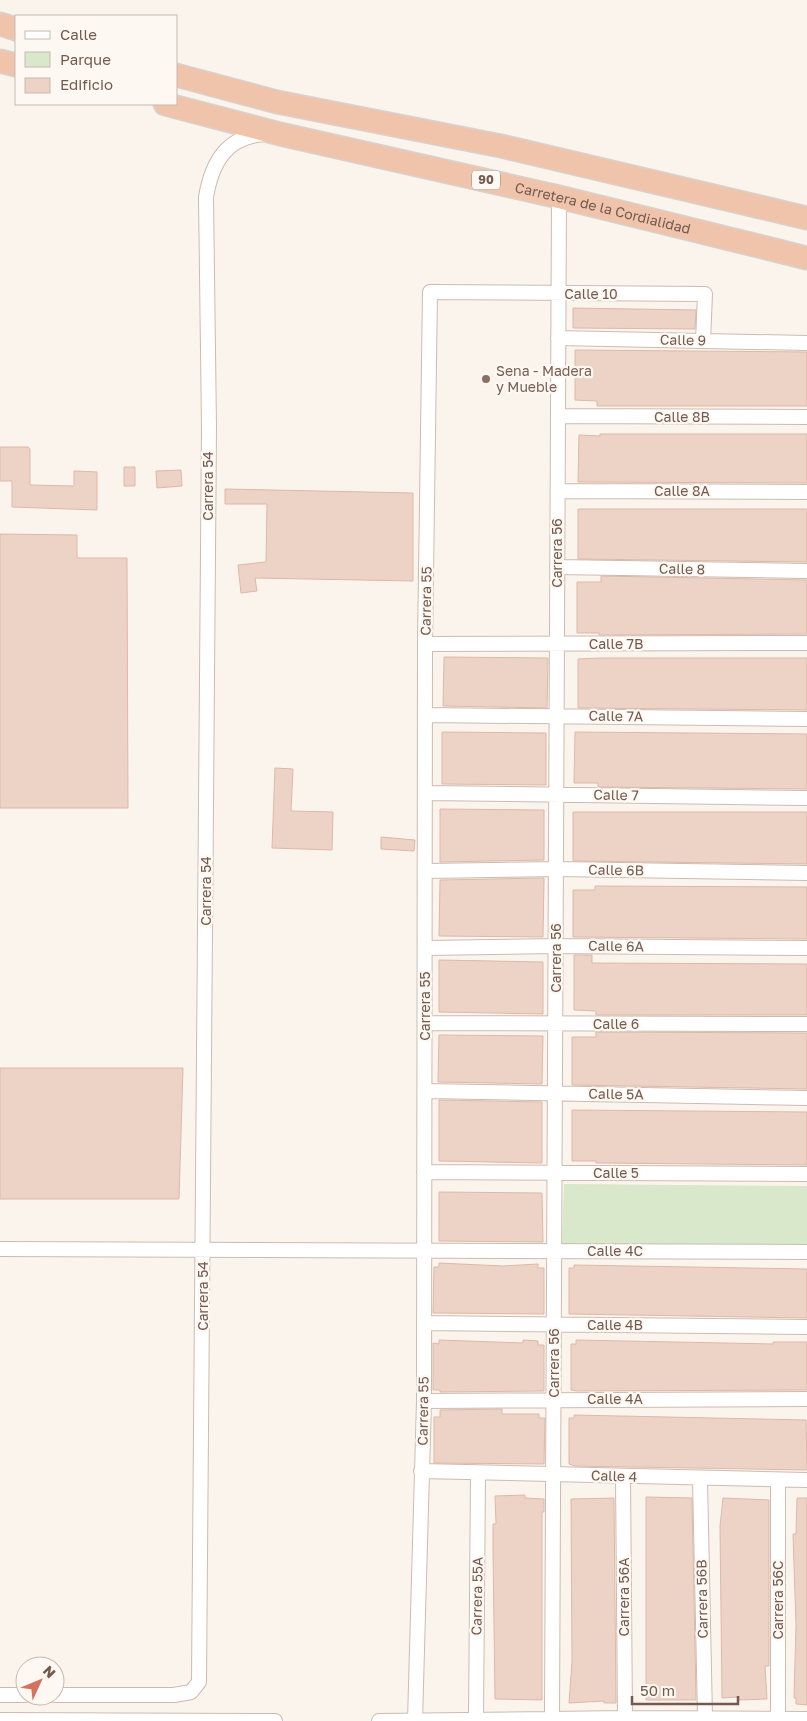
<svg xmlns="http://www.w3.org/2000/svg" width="807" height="1721" font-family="'Golos Text',sans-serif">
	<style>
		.green { fill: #d9e7cb }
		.building { fill: #edd2c6; stroke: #deb8a8 }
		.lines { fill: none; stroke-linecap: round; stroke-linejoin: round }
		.minor-casing { stroke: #ccbbb2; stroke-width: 16 }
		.trunk-casing { stroke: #d8d1ce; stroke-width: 25 }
		.minor { stroke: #fff; stroke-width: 14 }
		.trunk { stroke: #efc4ab; stroke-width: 22 }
		.education-dot { fill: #8d6e63; stroke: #fdf8f2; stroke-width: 2 }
		.labels { text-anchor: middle; stroke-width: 4.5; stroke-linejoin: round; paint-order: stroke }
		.shield { fill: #fdf8f2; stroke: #9c8981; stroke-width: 1 }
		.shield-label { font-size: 12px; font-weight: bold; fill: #735a51 }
		.street-label { font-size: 14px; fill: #735a51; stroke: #fdf8f2 }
		.education-label { font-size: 14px; fill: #785e54; stroke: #fdf8f2; text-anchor: start }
	</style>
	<rect width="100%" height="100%" fill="#fbf4ec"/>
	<path class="green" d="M564,1184l243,2v60l-245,-2z"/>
	<path class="building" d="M573,308l123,2 -1,19 -122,-1z
		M575,350l232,2v54h-210v-5l-22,-1z
		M600,434h207v49l-229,-1 1,-47 21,1z
		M0,447h28l2,2v36l44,1v-15l23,1v38l-85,-3v-26h-12z
		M124,467h11v19h-11z
		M181,470l1,16 -25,2 -1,-17z
		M225,489l188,4v88l-158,-3 2,13 -16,2 -3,-28 28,-3 1,-58h-42z
		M578,509h229v53l-229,-3z
		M0,534l77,1v23h50l1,250h-128z
		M601,576l206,4v54l-208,1v-2h-22v-51h24z
		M444,657l104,1 -1,50 -104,-2z
		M600,658h207v52l-229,-2v-49z
		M442,732l104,1v52l-104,-1z
		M575,732l232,2v55l-209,-2v-4h-24z
		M275,768l18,1 -2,42 42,1 -1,38 -60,-2z
		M440,809l104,1v50l-104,2z
		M573,812h234v52l-234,-3z
		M381,837l34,3 -1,11 -33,-2z
		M544,878l-1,59 -104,-1 1,-56z
		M595,886l212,1v52l-234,-2v-47h22z
		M574,955h18v8l215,1v51h-211v-4l-22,-1z
		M439,960l104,2v52l-104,-2z
		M596,1032l211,1v56l-235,-4v-48h24z
		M439,1035l104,1 -1,48 -104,-2z
		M0,1068h183l-4,131h-179z
		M439,1100l103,2v61l-103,-2z
		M572,1110l235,2v53l-211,-2v-2h-24z
		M439,1192l103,1 1,49 -104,-1z
		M439,1263l64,3 35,-2v4h6v46l-111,-1 1,-46h5z
		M574,1265l233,4v49l-238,-4v-46h5z
		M439,1340l84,3v-3l15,1v4h6v46l-104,1v-2h-7v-47l6,1z
		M576,1340l197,4v-2h34v48l-230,1 -6,-1v-46h5z
		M502,1409v5h37v4h6l-1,46 -110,-1v-46h6v-7z
		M574,1415l232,5 1,50 -232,-4 -6,-2v-46h5z
		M525,1495v3l19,1v13h-2v188l-47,-1 -2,-148v-27h3l-1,-28z
		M646,1497l46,1 4,202h-50z
		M614,1498l2,205h-12v-2l-35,2 3,-42 -1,-162z
		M723,1498l46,2v166h-4l2,33 -28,1v-3l-17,1 -2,-172z
		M797,1498h10v207l-11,-1v-6h-2l2,-73 -3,-91h3z"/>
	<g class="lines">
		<g class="minor-casing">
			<path id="minor" d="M558,338l249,5
				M558,416l249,1
				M558,491l249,1
				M557,567l250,4
				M425,644l382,-1
				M425,715l382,4
				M425,793l382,5
				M425,871l131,-2 251,4
				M425,948l131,-2 251,2
				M426,1023l381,1
				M425,1091l382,7
				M424,1172l383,2
				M0,1249l807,3
				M424,1323l383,4
				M424,1401l383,-2
				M421,1471l386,9
				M623,1476l2,242
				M700,1479l5,239
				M0,1695h25
				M55,1695h119l17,-3 8,-10 10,-1255 -3,-230c6,-35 21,-62 61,-63
				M552,1719l7,-1522
				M778,1719v-238
				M0,1720l275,1
				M476,1720l2,-247
				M379,1721l246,-3 182,1
				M415,1721l9,-320 1,-757 5,-352 275,2 -2,47"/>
		</g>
		<g class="trunk-casing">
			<g id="trunk">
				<path d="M0,24l16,5"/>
				<path d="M0,61l16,4"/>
				<path d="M176,75l101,27 224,44 306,72"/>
				<path id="s1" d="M165,104l115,30 279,63 248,61"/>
			</g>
		</g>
		<use href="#minor" class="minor"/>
		<use href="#trunk" class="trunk"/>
	</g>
	<circle class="education-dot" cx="486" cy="379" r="5"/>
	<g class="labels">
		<rect class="shield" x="472" y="170.5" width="28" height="19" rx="4"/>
		<g class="shield-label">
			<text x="486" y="184">90</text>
		</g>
		<g class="street-label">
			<text dy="5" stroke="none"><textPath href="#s1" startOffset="450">Carretera de la Cordialidad</textPath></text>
			<text x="591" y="299">Calle 10</text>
			<text transform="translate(683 340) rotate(1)" y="5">Calle 9</text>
			<text x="682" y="422">Calle 8B</text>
			<text transform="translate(208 486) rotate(-90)" y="5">Carrera 54</text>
			<text x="682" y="496">Calle 8A</text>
			<text transform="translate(557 553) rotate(-90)" y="5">Carrera 56</text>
			<text transform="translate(682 569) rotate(1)" y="5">Calle 8</text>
			<text transform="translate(426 601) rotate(-89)" y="5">Carrera 55</text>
			<text x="616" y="649">Calle 7B</text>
			<text transform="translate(616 716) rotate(1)" y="5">Calle 7A</text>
			<text transform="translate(616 795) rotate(1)" y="5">Calle 7</text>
			<text transform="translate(616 870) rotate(1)" y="5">Calle 6B</text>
			<text transform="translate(206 891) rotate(-90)" y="5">Carrera 54</text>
			<text transform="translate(616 946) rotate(1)" y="5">Calle 6A</text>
			<text transform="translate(556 958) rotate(-90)" y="5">Carrera 56</text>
			<text transform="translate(425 1006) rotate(-90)" y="5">Carrera 55</text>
			<text x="616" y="1029">Calle 6</text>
			<text transform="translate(616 1094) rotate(1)" y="5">Calle 5A</text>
			<text x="616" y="1178">Calle 5</text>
			<text x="615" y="1256">Calle 4C</text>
			<text transform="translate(203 1296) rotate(-90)" y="5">Carrera 54</text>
			<text x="615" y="1330">Calle 4B</text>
			<text transform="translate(554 1363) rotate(-90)" y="5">Carrera 56</text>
			<text x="615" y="1404">Calle 4A</text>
			<text transform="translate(423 1411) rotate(-89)" y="5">Carrera 55</text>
			<text transform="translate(614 1476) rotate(2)" y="5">Calle 4</text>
			<text transform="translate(477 1596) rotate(-89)" y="5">Carrera 55A</text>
			<text transform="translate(624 1597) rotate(-90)" y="5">Carrera 56A</text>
			<text transform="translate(702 1599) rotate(-91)" y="5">Carrera 56B</text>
			<text transform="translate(778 1600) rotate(-90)" y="5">Carrera 56C</text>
		</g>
		<g class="education-label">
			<text x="496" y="376">Sena - Madera<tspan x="496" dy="16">y Mueble</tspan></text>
		</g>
	</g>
	<rect x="15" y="15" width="162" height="90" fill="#fdf8f2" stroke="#c6b9b2"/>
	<rect x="25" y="31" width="25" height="8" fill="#ffffff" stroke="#c6b9b2"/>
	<text x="60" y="40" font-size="15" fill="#735a51">Calle</text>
	<rect x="25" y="52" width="25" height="15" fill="#d9e7cb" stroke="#c6b9b2"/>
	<text x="60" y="65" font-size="15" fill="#735a51">Parque</text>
	<rect x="25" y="78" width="25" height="15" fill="#edd2c6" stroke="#c6b9b2"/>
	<text x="60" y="90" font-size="15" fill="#735a51">Edificio</text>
	<g transform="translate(40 1681) rotate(46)"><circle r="24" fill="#fdf8f2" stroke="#c6b9b2"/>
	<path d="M0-4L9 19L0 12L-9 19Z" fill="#d6705f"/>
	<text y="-8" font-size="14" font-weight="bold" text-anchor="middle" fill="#735a51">N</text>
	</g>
	<path d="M632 1696v8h106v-8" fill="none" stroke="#735a51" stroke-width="2.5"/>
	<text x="640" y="1696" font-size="15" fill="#735a51" stroke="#fdf8f2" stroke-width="4" paint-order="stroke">50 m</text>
</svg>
